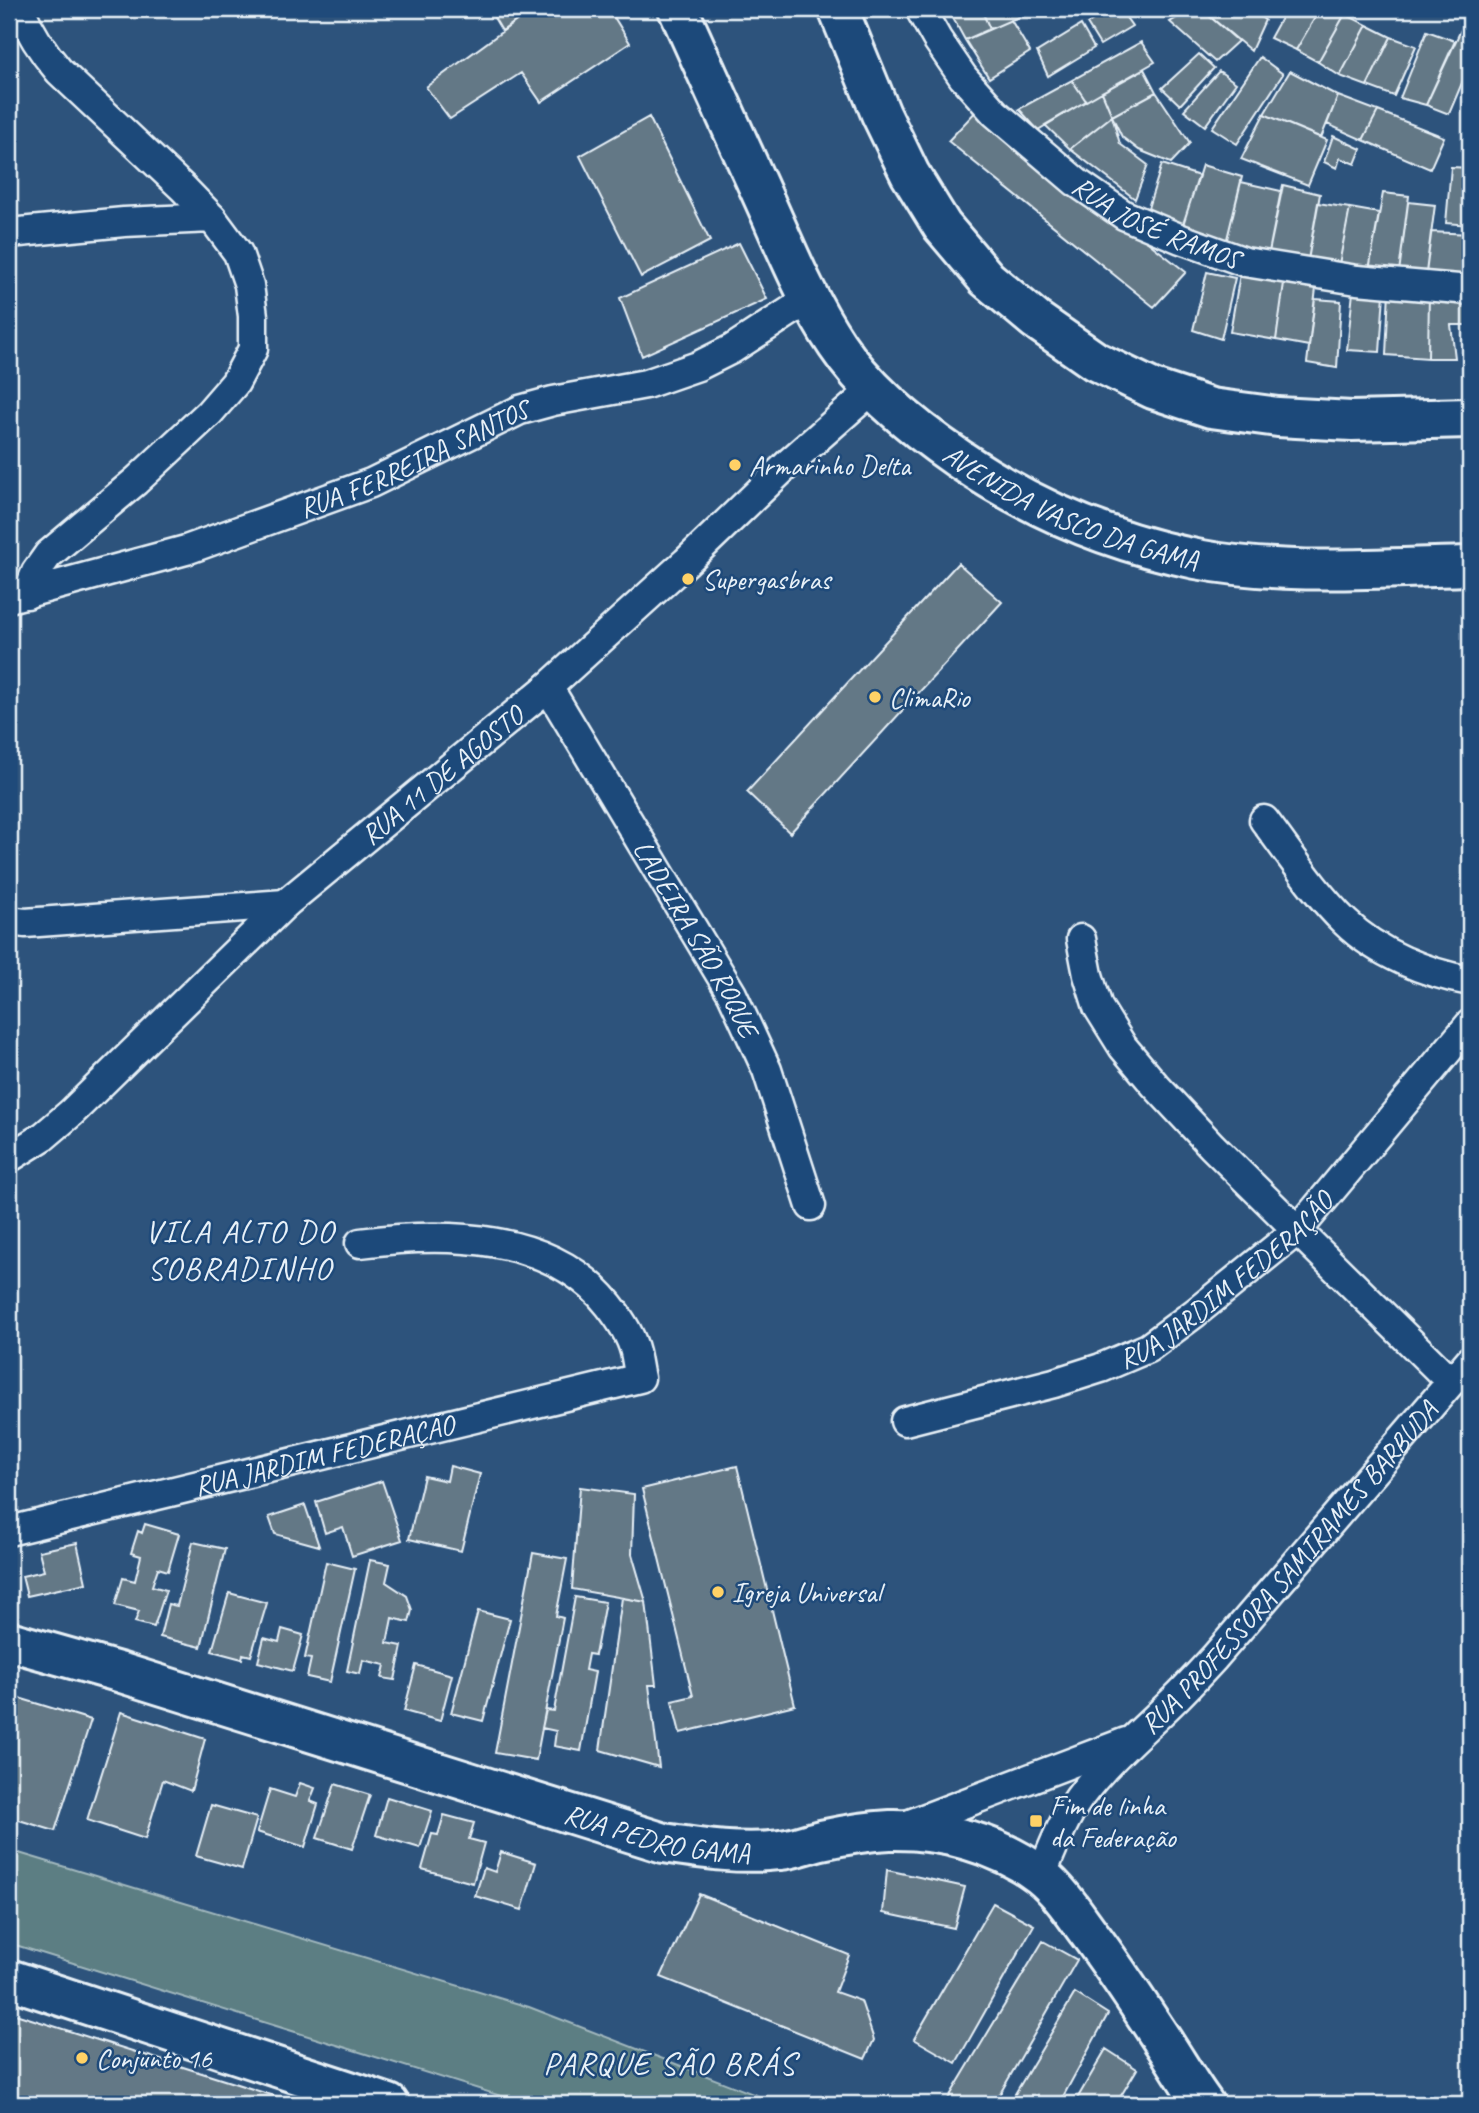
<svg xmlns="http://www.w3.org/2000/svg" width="1479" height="2113" font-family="Caveat,sans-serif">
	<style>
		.green { fill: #5b7e83; stroke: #a2b8be; stroke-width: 2 }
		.building { fill: #647886; stroke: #e8f1f8; stroke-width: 2 }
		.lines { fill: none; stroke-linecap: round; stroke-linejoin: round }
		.street-casing { stroke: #e8f1f8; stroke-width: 33 }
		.secondary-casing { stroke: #e8f1f8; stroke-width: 44 }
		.primary-casing { stroke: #e8f1f8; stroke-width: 44 }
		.street { stroke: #1f4a7a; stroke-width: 28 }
		.secondary { stroke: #1f4a7a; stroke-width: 38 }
		.primary { stroke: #1f4a7a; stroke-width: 38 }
		.poi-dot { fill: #ffd166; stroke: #1f4a7a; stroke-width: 2.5 }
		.labels { text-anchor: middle; stroke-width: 5; stroke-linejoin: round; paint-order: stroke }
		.street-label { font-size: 28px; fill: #e8f1f8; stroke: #1f4a7a }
		.poi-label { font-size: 28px; fill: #e8f1f8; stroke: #1f4a7a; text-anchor: start }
		.quarter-label { font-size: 32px; letter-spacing: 2px; fill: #e8f1f8; stroke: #1f4a7a }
	</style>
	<rect width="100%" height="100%" fill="#2d537c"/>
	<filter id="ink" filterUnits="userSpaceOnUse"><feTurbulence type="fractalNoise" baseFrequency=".0143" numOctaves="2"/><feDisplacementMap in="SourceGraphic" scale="14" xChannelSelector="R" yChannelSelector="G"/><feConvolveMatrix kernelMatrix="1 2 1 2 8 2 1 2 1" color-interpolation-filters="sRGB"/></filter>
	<g filter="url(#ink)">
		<path class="green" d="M9,1850l520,157 250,97h-252l-518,-161z"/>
		<path class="building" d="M489,9h44l-31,22z
			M533,9h76l21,34 -89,59 -20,-29 -71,46 -24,-32z
			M948,9h33l9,20 -25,11z
			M981,9h57l-48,20z
			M1109,9h11l12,17 -32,19 -13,-21z
			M1192,9h9l37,32 -23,21 -45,-40z
			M1201,9h47l17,11 -14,31z
			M1286,9h34l-24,41 -26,-12z
			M1320,9h16l9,5 -27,48 -22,-12z
			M1345,14l22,11 -27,51 -22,-14z
			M1466,19l4,1v44l-21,50 -23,-9z
			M1011,20l19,32 -41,26 -24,-38z
			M1081,25l13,23 -46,28 -11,-24z
			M1367,25l24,12 -24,49 -27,-10z
			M1427,31l28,10 -29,64 -26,-7z
			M1391,37l25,9 -22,50 -27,-10z
			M1141,42l14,20 -69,39 -14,-21z
			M1199,54l15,14 -34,37 -18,-17z
			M1260,57l23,17 -46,70 -25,-16z
			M1144,69l12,23 -44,24 -10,-24z
			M1219,71l17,12 -31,43 -21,-16z
			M1290,71l48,25 -17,42 -57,-24z
			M1072,80l14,21 -48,29 -19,-21z
			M1102,92l10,24 -42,33 -25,-24z
			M1156,92l34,51 -19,20 -32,-13 -17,-13 -10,-21z
			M1338,96l40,15 -15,29 -36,-16z
			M978,109l208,163 -32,35 -206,-166z
			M1378,111l66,26 -14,32 -67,-29z
			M1264,114l63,26 -19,45 -67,-26z
			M1112,116l8,28 28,21 -13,34 -65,-50z
			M649,117l61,124 -69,36 -61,-121z
			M1333,136l28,13 -6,15 -15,-6 -3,10 -13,-6z
			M1162,164l37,12 -16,48 -36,-13z
			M1202,165l40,12 -16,66 -44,-15z
			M1451,167l19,1v57l-24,-2z
			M1241,182l40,9 -12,61 -43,-9z
			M1283,185l37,9 -12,66 -39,-8z
			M1383,193l26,3 -10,76 -30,-2z
			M1408,202l27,3 -9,68 -27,-1z
			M1318,203l32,5 -11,56 -31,-4z
			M1350,208l29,5 -10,57 -30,-6z
			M1431,232l39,2v45l-44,-6z
			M739,243l28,56 -125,57 -22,-58z
			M1241,268l44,8 -9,64 -46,-8z
			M1207,272l28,6 -14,61 -28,-9z
			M1285,276l32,4 -8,66 -33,-6z
			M1389,290l40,3 -1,65 -42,-3z
			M1353,292l31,2 -4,58 -33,-2z
			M1429,293l41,2v30h-19l4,33h-27z
			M1315,299l26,2 -4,67 -30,-5z
			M958,563l44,39 -212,231 -43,-41z
			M450,1466l30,8 -19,77 -52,-12 15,-63 23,5z
			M737,1466l58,239 -115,28 -8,-32 21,-5 -51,-207z
			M382,1481l20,59 -50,16 -9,-29 -18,6 -9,-31z
			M580,1487l54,7 -2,60 14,48 -74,-13z
			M305,1505l14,41 -44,-12 -6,-17z
			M145,1524l34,10 -11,37 -10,-3 -6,18 14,4 -12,37 -19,-5 4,-11 -24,-6 8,-27 12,3 6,-25 -10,-3 7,-22 4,2z
			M193,1542l32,7 -24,98 -41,-10 8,-33 9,2z
			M77,1543l9,40 -59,13 -5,-20 22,-5 -5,-20z
			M533,1553l34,6 -11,57 7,2 -27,142 -41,-7z
			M370,1560l20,4 -4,18 21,14 5,14 -3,12 -17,-4 -5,25 15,3 -7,34 -13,-2 3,-13 -22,-5 -3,14 -13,-3z
			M326,1562l29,7 -25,113 -23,-5 4,-18 -6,-1z
			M229,1593l38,10 -16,53 -8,-2 -1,5 -30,-8z
			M575,1597l30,5 -10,53 -7,-1 -3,16 10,2 -14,79 -27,-5 2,-15 -14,-3 4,-18 8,1z
			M622,1598l24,4 10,83h-7l10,82 -59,-17z
			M478,1611l32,8 -27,102 -32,-8z
			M282,1629l21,6 -10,36 -35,-9 6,-24 15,4z
			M416,1665l36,10 -12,46 -36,-10z
			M9,1695l82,25 -36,111 -46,-14z
			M121,1712l84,27 -14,52 -28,-11 -18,59 -58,-19z
			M300,1783l15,5 -5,13 8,3 -13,43 -48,-15 13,-43 25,8z
			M335,1784l35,11 -18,54 -35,-11z
			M387,1797l45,14 -12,37 -44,-13z
			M211,1805l46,13 -15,51 -46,-13z
			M444,1815l30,8 -5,16 15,4 -11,40 -51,-14 10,-35 6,1z
			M501,1852l35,11 -14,47 -47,-14 9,-28 11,4z
			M887,1870l78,17 -11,41 -71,-15z
			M699,1894l150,61 -14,37 26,9 13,39 -9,19 -204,-82z
			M993,1903l41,22 -78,138 -42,-24z
			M1043,1941l34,19 -83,144h-49z
			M1075,1993l33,21 -49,90h-50z
			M9,2012l291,92h-291z
			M1106,2049l31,20 -21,35h-42z"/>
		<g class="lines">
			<g class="street-casing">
				<g id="street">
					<path d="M20,9c10,24 22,42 39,62l124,117 29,30"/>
					<path id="s1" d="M920,9l17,30 26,38 32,36 81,69 48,33 57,24 64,23 112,18 113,10"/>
					<path d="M9,233l115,-11 88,-4 26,35 11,32 4,31v33l-18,34 -26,30 -73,68 -88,74 -12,17 -9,22"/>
					<path id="s2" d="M9,598l177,-48 185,-67 149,-73 33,-9 93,-17 52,-18 34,-17 77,-50"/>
					<path id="s3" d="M548,687l184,307 35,76 44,136"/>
					<path d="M1264,820c25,33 51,73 81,102 33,32 81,51 125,59"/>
					<path d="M9,921l16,2 260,-19"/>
					<path d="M1081,939l7,36 10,32 25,40 32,38 57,61 239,236"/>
					<path id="s4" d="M9,1158l35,-22 27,-23 214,-209 263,-217 138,-125 104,-100 84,-74"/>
					<path id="s5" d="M905,1421l149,-38 47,-15 47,-20 47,-35 103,-83 172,-206"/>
					<path id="s6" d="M9,1531l631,-153c-2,-8 -3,-17 -5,-26 -4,-17 -15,-33 -26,-47 -58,-73 -165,-73 -249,-62"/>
					<path d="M902,1827l224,-85"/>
					<path id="s7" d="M1041,1876c11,-26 21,-54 38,-78 28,-38 65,-68 98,-101 13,-13 25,-26 37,-39l256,-298"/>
				</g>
			</g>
			<g class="secondary-casing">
				<g id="secondary">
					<path id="s8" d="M9,1641l113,32 542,170c39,6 77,12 116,7 14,-1 28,-7 41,-10 23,-5 46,-9 69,-10 52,-1 109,14 150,45 19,15 34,38 48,57 28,37 53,76 78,114 13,20 24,39 38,58"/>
					<path d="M9,1979l380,125"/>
				</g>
			</g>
			<g class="primary-casing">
				<g id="primary">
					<path id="s9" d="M678,9c30,65 59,131 89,197 21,47 41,96 70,139 30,45 78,84 122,114 72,49 151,83 237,100 89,17 184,9 274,7"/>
					<path d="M838,9l43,105 29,60 32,52 45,53 49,41 59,41 58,28 58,19 67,9 74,4 118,-3"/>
				</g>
			</g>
			<use href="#street" class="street"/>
			<use href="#secondary" class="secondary"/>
			<use href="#primary" class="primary"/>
		</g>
	</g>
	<g class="poi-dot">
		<circle cx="735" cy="465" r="7"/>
		<circle cx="688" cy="579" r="7"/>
		<circle cx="875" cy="697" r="7"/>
		<circle cx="718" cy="1592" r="7"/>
		<rect x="1029" y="1814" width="14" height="14" rx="3.5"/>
		<circle cx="82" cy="2058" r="7"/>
	</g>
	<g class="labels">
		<g class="street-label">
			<text dy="10" stroke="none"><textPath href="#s1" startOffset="326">RUA JOSÉ RAMOS</textPath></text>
			<text dy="10" stroke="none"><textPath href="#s2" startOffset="429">RUA FERREIRA SANTOS</textPath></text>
			<text dy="10" stroke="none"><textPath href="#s9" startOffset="663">AVENIDA VASCO DA GAMA</textPath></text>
			<text dy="10" stroke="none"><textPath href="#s4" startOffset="579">RUA 11 DE AGOSTO</textPath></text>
			<text dy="10" stroke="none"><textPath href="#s3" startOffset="292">LADEIRA SÃO ROQUE</textPath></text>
			<text dy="10" stroke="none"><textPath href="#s5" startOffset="357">RUA JARDIM FEDERAÇÃO</textPath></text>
			<text dy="10" stroke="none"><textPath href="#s6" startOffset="324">RUA JARDIM FEDERAÇÃO</textPath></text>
			<text dy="10" stroke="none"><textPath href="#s7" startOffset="399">RUA PROFESSORA SAMIRAMES BARBUDA</textPath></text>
			<text dy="10" stroke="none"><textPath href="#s8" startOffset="677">RUA PEDRO GAMA</textPath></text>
		</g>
		<g class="poi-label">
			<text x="749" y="475">Armarinho Delta</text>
			<text x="702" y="589">Supergasbras</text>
			<text x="889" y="707">ClimaRio</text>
			<text x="732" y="1602">Igreja Universal</text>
			<text x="1050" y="1815">Fim de linha<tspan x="1050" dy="32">da Federação</tspan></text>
			<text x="96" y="2068">Conjunto 16</text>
		</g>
		<g class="quarter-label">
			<text x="240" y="1242">VILA ALTO DO<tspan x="240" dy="37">SOBRADINHO</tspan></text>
			<text x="670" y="2074">PARQUE SÃO BRÁS</text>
		</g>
	</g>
	<rect width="1479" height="2113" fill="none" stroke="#1f4a7a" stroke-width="35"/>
	<rect x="18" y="18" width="1444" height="2078" fill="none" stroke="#e8f1f8" stroke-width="2.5" filter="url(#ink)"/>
</svg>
